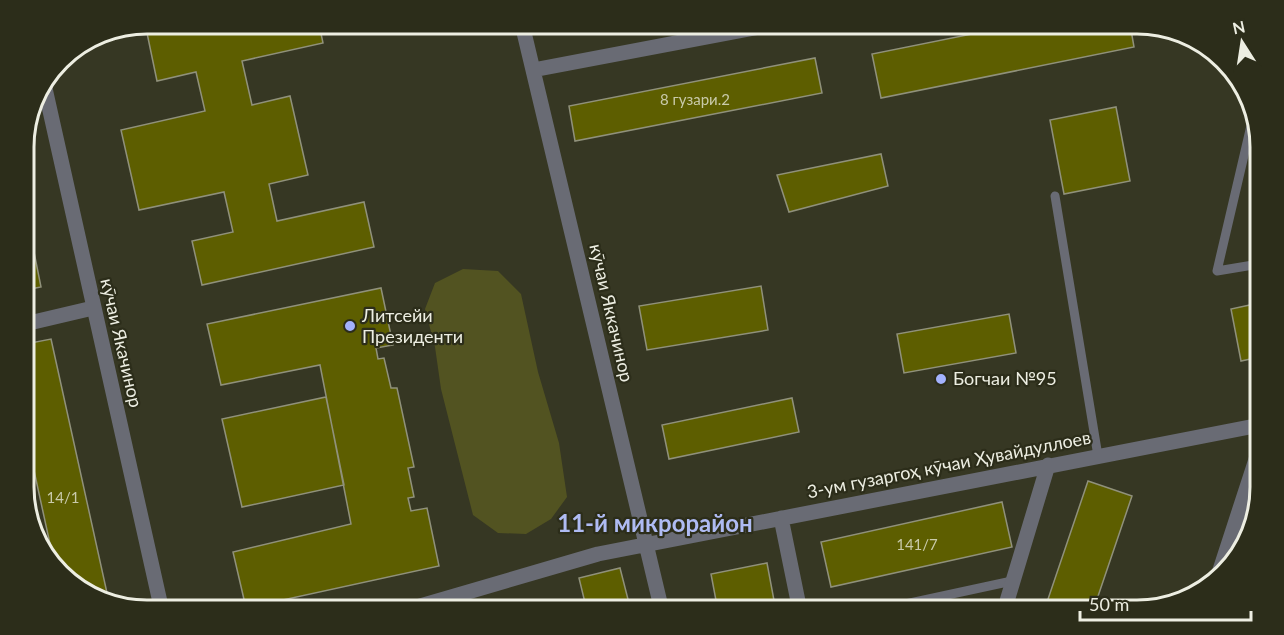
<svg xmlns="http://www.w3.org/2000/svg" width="1284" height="635" font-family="Lato,sans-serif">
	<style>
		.green { fill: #525321 }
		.building { fill: #5d5e00; stroke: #90917b; stroke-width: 1.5 }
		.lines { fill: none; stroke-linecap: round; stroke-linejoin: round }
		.lane { stroke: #696b74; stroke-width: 9 }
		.street { stroke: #696b74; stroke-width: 15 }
		.poi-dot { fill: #a3b2fd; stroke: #2c2d1a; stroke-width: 2 }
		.labels { text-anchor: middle; stroke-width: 4.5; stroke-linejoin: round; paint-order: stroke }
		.number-label { font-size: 15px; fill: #c9caaa }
		.street-label { font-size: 18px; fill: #edeee2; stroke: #2c2d1a }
		.poi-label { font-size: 18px; fill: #edeee2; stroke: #2c2d1a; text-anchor: start }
		.district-label { font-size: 24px; font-weight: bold; fill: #afbbf3; stroke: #2c2d1a }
		.rim { fill: none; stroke: #edeee2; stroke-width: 3 }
	</style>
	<rect width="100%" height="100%" fill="#363723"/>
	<path class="green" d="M463,269l35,2 23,23 17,78 21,71 8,54 -16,22 -25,15 -28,-1 -25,-18 -32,-126 -6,-42 -10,-38 10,-26z"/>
	<path class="building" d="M189,24h130l4,19 -81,18 10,44 38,-9 18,79 -39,9 8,37 87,-19 10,45 -172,38 -10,-44 41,-9 -9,-40 -85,18 -18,-80 84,-19 -9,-39 -39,9 -10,-48z
		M1022,24h108l4,23 -253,51 -9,-44z
		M815,58l7,35 -247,48 -6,-35z
		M1116,107l14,74 -66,13 -14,-74z
		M881,154l7,32 -99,26 -12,-37z
		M24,202l17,85 -16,3z
		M761,286l7,44 -121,20 -8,-44z
		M381,288l12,57 -17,3 2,11 6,-1 7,30h6l17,79 -6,1 6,29 -6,1 3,13 16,-3 12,58 -193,42 -13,-56 118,-28 -31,-159 -99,20 -14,-61z
		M1259,303l1,54 -19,4 -10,-52z
		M1009,314l7,39 -112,20 -7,-39z
		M51,339l58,263 -16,-4 -38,-31 -30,-138v-85z
		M326,397l18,88 -102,22 -20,-88z
		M792,398l7,34 -130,27 -7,-34z
		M1088,481l44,15 -39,115h-49z
		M1002,502l10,45 -181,40 -10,-45z
		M767,563l9,48h-58l-7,-37z
		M620,568l11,43h-44l-8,-33z"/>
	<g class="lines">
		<path class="lane" d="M1253,117l-36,154 42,-7
			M1055,196l43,260
			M873,611l139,-30"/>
		<path class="street" d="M522,24l140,587
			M533,70l242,-46
			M44,84l118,527
			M25,324l68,-16
			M781,518l19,93
			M1218,576l42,-129
			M403,611l195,-57 662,-129
			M1004,611l44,-146"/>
	</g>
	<g class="poi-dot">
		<circle cx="350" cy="326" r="6"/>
		<circle cx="941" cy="379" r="6"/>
	</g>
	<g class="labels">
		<g class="number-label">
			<text x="695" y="105">8 гузари.2</text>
			<text x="63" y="503">14/1</text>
			<text x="917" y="550">141/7</text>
		</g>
		<g class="street-label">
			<text transform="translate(611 313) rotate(77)" y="6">кӯчаи Яккачинор</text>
			<text transform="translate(121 343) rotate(77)" y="6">кӯчаи Якачинор</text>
			<text transform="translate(949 465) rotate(-11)" y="6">3-ум гузаргоҳ кӯчаи Ҳувайдуллоев</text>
		</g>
		<g class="poi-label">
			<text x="362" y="322">Литсейи<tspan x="362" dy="21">Президенти</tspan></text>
			<text x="953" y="385">Богчаи №95</text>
		</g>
		<g class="district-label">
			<text x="655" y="532">11-й микрорайон</text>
		</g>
	</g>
	<path d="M0 0H1284V635H0ZM147 34H1137A113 113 0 0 1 1250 147V487A113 113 0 0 1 1137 600H147A113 113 0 0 1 34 487V147A113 113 0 0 1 147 34Z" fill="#2c2d1a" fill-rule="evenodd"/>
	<path class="rim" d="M147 34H1137A113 113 0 0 1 1250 147V487A113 113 0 0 1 1137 600H147A113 113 0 0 1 34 487V147A113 113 0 0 1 147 34Z"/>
	<g transform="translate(1242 42) rotate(348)" stroke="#2c2d1a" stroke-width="4.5" paint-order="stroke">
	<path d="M0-4.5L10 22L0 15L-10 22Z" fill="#edeee2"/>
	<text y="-9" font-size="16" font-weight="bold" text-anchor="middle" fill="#edeee2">N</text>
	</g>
	<path d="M1080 611v9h171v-9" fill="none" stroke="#edeee2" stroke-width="3"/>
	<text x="1089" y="611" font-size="18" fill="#edeee2" stroke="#2c2d1a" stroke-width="4.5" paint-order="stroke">50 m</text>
</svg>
